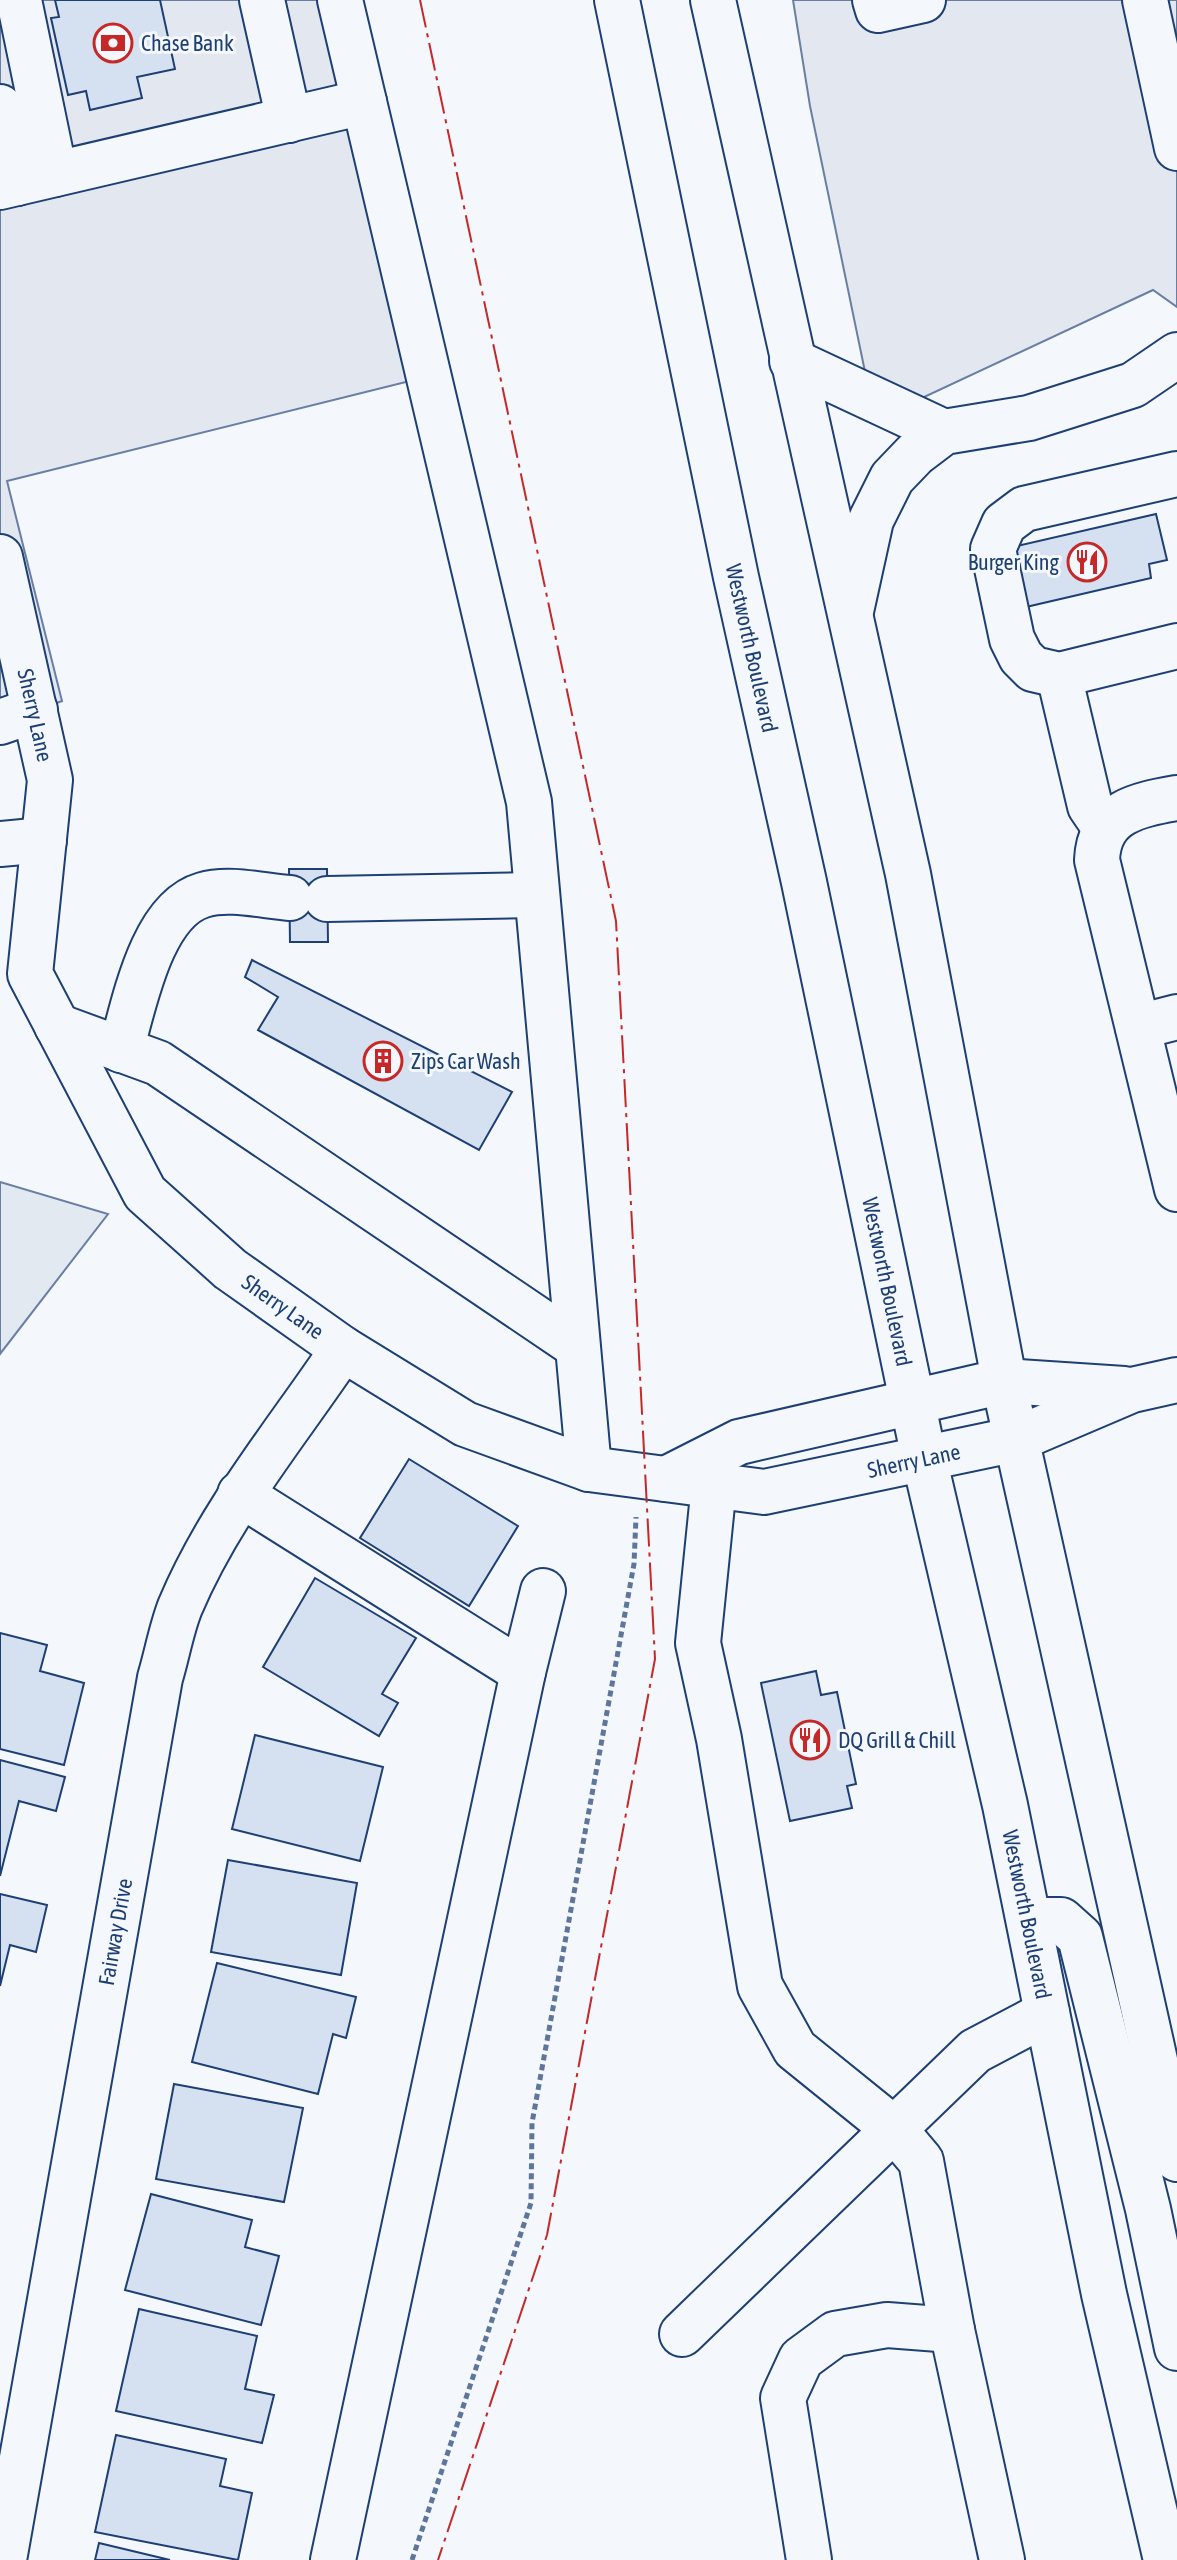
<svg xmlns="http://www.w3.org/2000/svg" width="1177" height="2560" font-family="'Asap Condensed',sans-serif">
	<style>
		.green { fill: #e3e9f0; stroke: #687fa3; stroke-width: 2 }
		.parking { fill: #e3e8f0; stroke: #687fa3; stroke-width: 2 }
		.building { fill: #d5e0f0; stroke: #1d3f73; stroke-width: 2 }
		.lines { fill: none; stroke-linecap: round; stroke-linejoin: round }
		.minor-casing { stroke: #1d3f73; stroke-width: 48 }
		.major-casing { stroke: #1d3f73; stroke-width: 48 }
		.path { stroke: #5e769c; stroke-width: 5; stroke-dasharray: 6 4; stroke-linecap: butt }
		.minor { stroke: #f4f7fb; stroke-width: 44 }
		.major { stroke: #f4f7fb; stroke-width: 44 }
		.power { stroke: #c62828; stroke-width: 2; stroke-dasharray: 28 6 4 6; stroke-linecap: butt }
		.labels { text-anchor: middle; stroke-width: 6; stroke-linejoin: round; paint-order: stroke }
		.poi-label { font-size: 22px; fill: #1d3f73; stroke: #f4f7fb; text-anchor: start }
		.street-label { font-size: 22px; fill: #1d3f73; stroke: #f4f7fb }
	</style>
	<rect width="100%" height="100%" fill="#f4f7fb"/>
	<path class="green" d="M0,1182l108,32 -108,140z"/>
	<path class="parking" d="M0,0h353l85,374 -431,107 55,220 -62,23z
		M793,0h384v307l-24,-17 -278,130 -65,-314z"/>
	<path class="building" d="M55,0h105l15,69 -38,8 5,21 -52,12 -4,-19 -18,4 -17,-77 8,-1z
		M1156,514l11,46 -18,4 2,14 -125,29 -13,-60z
		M289,869h38l1,73h-38z
		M252,960l260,132 -33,58 -221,-120 20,-33 -33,-20z
		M409,1459l109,67 -49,80 -109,-68z
		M315,1578l101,60 -34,56 16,9 -19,33 -116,-69z
		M0,1633l47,12 -7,26 44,12 -20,82 -64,-16z
		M816,1671l5,24 16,-3 19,92 -9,2 5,22 -62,13 -29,-138z
		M255,1735l128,32 -23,94 -128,-32z
		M0,1760l65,17 -9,34 -37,-10 -19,75z
		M228,1860l129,23 -16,92 -130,-23z
		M0,1894l47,11 -11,47 -26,-7 -10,41z
		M217,1963l139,34 -10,41 -13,-4 -15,60 -126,-32z
		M174,2084l129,24 -19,94 -128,-23z
		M151,2194l101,26 -7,27 34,9 -18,69 -136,-35z
		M139,2309l118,27 -12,53 29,6 -12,48 -146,-32z
		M116,2435l110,24 -6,27 32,7 -14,67 -143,-28z
		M99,2543l71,17h-75z"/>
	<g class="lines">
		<g class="minor-casing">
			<g id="minor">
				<path d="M19,0l36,174"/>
				<path d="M262,0l27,120"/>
				<path d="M340,0l189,802 60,667"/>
				<path d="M875,0l3,10 45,-10"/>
				<path d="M1145,0l32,148"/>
				<path d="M0,107l17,76"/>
				<path d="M0,187l364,-85"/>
				<path d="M792,361l152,71"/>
				<path d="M1177,474l-153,35 -20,15 -11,25 19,90 9,18 12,12 26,6 118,-29"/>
				<path id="s1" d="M0,557l50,223 -20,194 115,219 85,76 113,80 122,75 124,45 175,23 253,-53 115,-49 45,-10"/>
				<path d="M851,611l20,-91 21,-42 23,-24 29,-22 85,-14 104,-33 44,-30"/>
				<path d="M1059,675l31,131 15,22"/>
				<path d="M0,722l35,-12"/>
				<path d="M1177,798c-40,7 -78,14 -80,62l80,329"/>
				<path d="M0,844l44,-4"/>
				<path d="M327,899l210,-4"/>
				<path d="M57,1026l101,37 419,283"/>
				<path d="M1138,1027l39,-10"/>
				<path d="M121,1050c13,-45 30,-140 82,-155 26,-8 60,1 87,3"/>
				<path d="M666,1479l73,-37 265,-61 120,8"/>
				<path d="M714,1485l-16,158 21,96 41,247 35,63 99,80 27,32 31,169 50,230"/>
				<path d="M240,1494l283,178"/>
				<path d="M682,2334l293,-283 72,-38"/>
				<path id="s2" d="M4,2560l156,-882c7,-23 11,-48 20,-71 40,-95 106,-173 163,-258"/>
				<path d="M333,2560l190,-888 20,-81"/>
				<path d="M809,2560l-26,-162 18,-39 34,-25 52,-9 65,5"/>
			</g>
		</g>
		<g class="major-casing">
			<g id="major">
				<path id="s3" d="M617,0l119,577 68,305 120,576 81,347 99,489 62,266"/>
				<path d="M713,0l195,874 101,532 168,753"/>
				<path d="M1029,1920h32l19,17 68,272 29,139"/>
			</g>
		</g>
		<path class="path" d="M412,2560l119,-357 1,-80 102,-559 2,-47"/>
		<use href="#minor" class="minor"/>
		<use href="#major" class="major"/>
		<path class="power" d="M420,0l196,921 39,738 -108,576 -109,325"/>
	</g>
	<defs>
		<g id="bank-ring" transform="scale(2)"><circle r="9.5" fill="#f4f7fb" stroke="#c62828" stroke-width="1.5"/><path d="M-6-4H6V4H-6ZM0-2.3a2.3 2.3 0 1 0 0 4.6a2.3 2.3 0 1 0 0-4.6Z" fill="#c62828"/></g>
		<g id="restaurant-ring" transform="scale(2)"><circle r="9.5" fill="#f4f7fb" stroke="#c62828" stroke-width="1.5"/><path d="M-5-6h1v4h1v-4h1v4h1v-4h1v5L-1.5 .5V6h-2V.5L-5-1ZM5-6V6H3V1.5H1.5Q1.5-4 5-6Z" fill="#c62828"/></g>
		<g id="building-ring" transform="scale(2)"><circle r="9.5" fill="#f4f7fb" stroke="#c62828" stroke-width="1.5"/><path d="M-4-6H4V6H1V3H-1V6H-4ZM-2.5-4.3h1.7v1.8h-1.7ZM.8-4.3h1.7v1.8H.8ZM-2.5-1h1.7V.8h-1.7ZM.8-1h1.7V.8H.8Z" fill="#c62828"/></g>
	</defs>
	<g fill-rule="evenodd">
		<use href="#bank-ring" x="113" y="43"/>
		<use href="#restaurant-ring" x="1087" y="562"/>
		<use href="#building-ring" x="383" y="1061"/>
		<use href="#restaurant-ring" x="810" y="1740"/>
	</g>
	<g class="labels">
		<g class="poi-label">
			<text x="141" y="51">Chase Bank</text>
			<text x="1059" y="570" text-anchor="end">Burger King</text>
			<text x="411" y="1069">Zips Car Wash</text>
			<text x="838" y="1748">DQ Grill &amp; Chill</text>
		</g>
		<g class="street-label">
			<text dy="8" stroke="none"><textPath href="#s3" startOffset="662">Westworth Boulevard</textPath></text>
			<text dy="8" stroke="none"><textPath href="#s1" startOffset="162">Sherry Lane</textPath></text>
			<text dy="8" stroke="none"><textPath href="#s3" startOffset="1310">Westworth Boulevard</textPath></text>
			<text dy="8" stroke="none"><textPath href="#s1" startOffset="850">Sherry Lane</textPath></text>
			<text dy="8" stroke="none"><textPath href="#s1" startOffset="1528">Sherry Lane</textPath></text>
			<text dy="8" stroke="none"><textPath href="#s3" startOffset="1958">Westworth Boulevard</textPath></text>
			<text dy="8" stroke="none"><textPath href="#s2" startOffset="638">Fairway Drive</textPath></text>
		</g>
	</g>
</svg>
